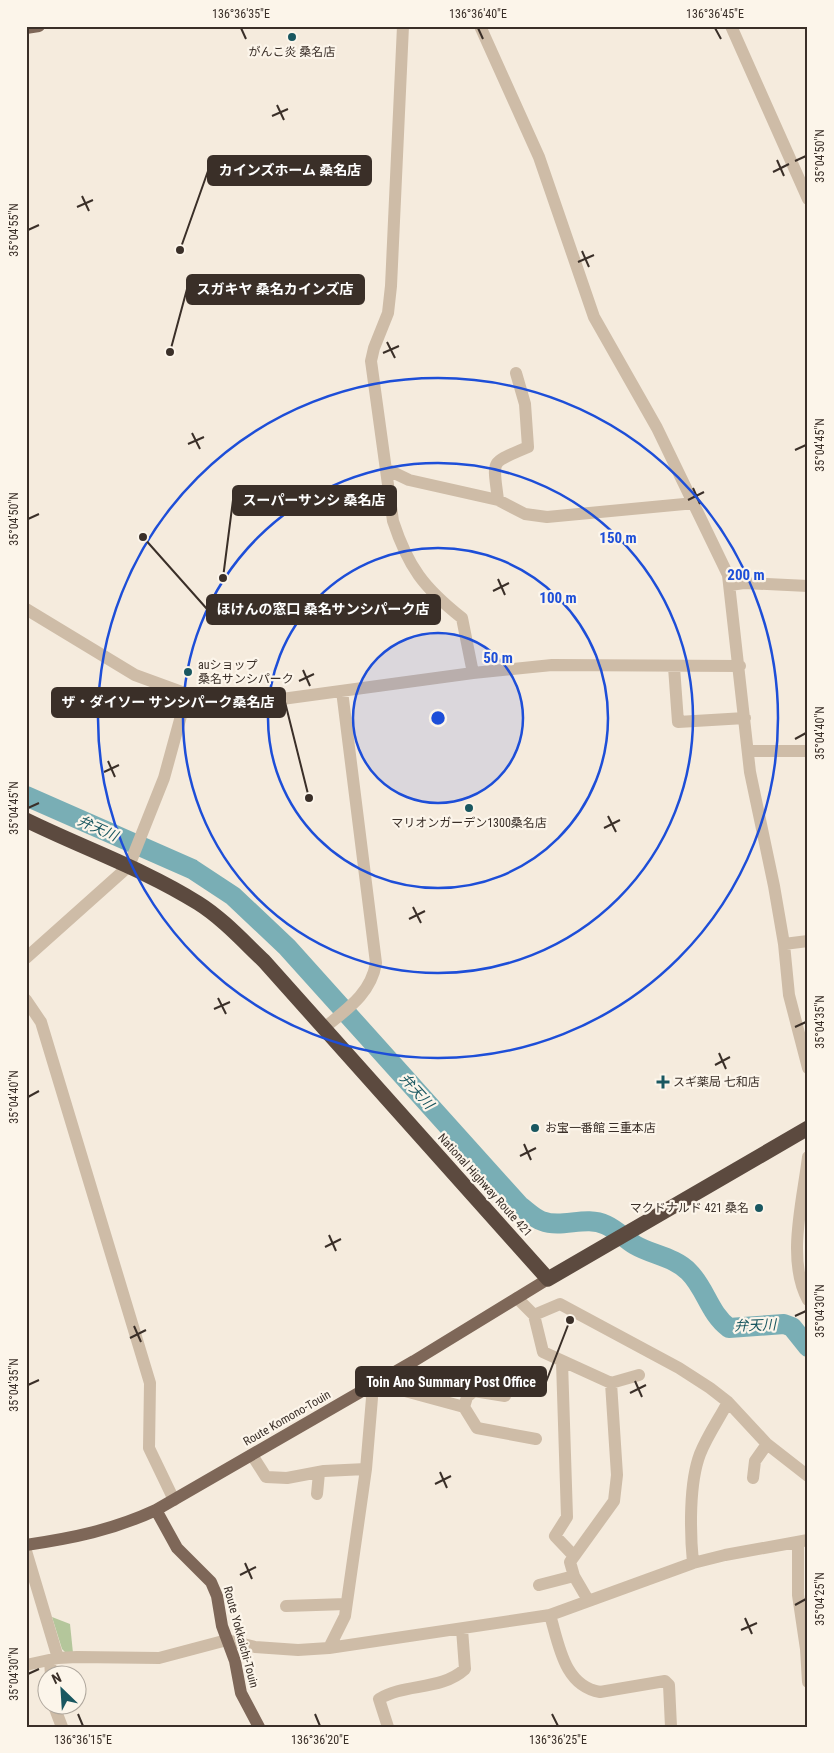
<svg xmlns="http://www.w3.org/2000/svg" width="834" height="1753" font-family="'Roboto Condensed','Noto Sans JP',sans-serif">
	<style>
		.green { fill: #b4c69b }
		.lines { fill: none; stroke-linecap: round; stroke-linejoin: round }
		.river { stroke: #79aeb5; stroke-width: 20 }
		.minor { stroke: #cebca7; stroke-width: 12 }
		.major { stroke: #7e6758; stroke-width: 12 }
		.highway { stroke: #5c4a3f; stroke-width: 15 }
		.ticks { fill: none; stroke: #3a2f28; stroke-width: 2 }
		.ring { fill: none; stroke: #1d4ed8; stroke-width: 2.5 }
		.poi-dot { fill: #195760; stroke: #fcf5ea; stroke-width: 2 }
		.labels { text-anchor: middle; stroke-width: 4.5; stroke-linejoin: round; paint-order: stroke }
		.poi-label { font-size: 12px; fill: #3a2f28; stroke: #fcf5ea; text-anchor: start }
		.street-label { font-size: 12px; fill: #3a2f28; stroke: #fcf5ea }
		.water-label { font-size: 14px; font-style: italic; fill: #195760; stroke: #fcf5ea }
		.centre { fill: #1d4ed8; stroke: #fcf5ea; stroke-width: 2.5 }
		.ring-label { font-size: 15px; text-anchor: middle; font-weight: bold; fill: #1d4ed8; stroke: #fcf5ea; stroke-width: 4.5; stroke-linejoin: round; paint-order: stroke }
		.leader { fill: none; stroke: #3a2f28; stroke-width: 2 }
		.callout-dot { fill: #3a2f28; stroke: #fcf5ea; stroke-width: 2 }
		.callout { fill: #3a2f28; stroke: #3a2f28; stroke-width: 2 }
		.callout-label { font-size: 14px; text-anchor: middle; font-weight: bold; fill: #fff }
		.neatline { fill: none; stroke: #3a2f28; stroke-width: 2 }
		.ticks-label { font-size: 12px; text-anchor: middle; fill: #3a2f28 }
	</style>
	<rect width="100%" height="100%" fill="#f5ebdd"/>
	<path class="green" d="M52,1617l18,7 3,29 -8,-1 -3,-3z"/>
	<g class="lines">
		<path class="river" d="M26,796l166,73 41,27 54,51 233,259c7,5 15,13 22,15 21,8 43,-6 64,4 11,5 19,14 29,20 17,10 40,12 54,27 17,17 20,41 40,56l55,-4 8,3 16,20"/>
		<path class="minor" d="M403,26l-12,260 -3,27 -14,35 -3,13 22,160c15,46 31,67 69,97l11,55
			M480,26l59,131 55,160 63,111 71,147 22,197 24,114 10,58 5,51 19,73
			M731,26l77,173
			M386,469l23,11 89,20 27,14 22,3 148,-14
			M498,500c-5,-42 -9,-36 30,-53l-3,-43 -9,-31
			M730,585l14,-2 64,3
			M26,609l109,66 52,19 48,7 47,-2 191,-26 79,-8 188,1
			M674,667l4,55 67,-4
			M748,751h60
			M784,944l24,-3
			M26,958l103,-92 35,-88 23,-84
			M26,1000l15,22 109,361 -1,65 25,52
			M324,1028c22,-18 47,-34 52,-65l-34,-272
			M808,1157c-5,43 -22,103 0,143
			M517,1298l17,17 26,-11 119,64 31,20 18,14 39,42 41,32
			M534,1315l9,37 68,31 6,92 -3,26 -44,61 4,14 14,24
			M562,1362l5,155 -12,19 19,20
			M395,1372l10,19 59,16 13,21 59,11
			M611,1383l28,-8
			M464,1407l3,-10 7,-6 31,5
			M252,1455l14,22 21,1 37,-7 42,-2
			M753,1478l2,-17 12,-17
			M317,1494l2,-21
			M798,1543v52l8,54 2,33
			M26,1551l32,107
			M693,1563c-3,-31 -4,-80 7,-109 7,-18 19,-35 28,-52
			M539,1585l35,-9
			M286,1606l60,-2
			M550,1615c9,30 14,71 50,77l65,-11 4,4 2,42
			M329,1648l16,-32 21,-147 6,-71 -2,-11
			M50,1660l1,16
			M26,1665l32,-7 19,-1 82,1 68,-18 28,7 43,3 31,-2 221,-33 143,-52 32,-8 83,-15
			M54,1706l8,21
			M388,1727l-9,-28c26,-16 62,-8 86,-30l-3,-40"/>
		<path class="major" d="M26,28l13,-2
			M156,1510l21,38 34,34 6,14 5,30 13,35 6,32 18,34
			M26,1545c47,-7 87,-15 130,-35l258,-149 134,-82"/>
		<path class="highway" d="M26,820c57,28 118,49 172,83 24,15 45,38 66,58l284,318 260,-151"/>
	</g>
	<path class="ticks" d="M241,28l5,11M478,28l5,11M715,28l6,11M277,105l7,15M272,116l16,-7M777,160l7,16M795,161l11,-5M773,172l16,-8M82,196l7,15M77,207l16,-7M28,230l11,-5M582,251l7,16M578,262l16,-7M387,342l8,16M383,353l16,-7M192,433l8,16M188,444l16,-7M795,450l11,-5M693,488l7,16M688,500l16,-8M28,519l11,-5M498,579l7,16M493,591l16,-8M303,670l7,16M299,681l15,-7M795,739l11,-6M108,761l7,16M104,772l15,-7M28,808l11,-5M608,816l8,16M604,828l16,-8M413,907l8,16M409,919l16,-8M218,998l8,16M214,1009l16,-7M795,1027l11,-5M719,1053l7,16M715,1065l15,-8M28,1097l11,-6M524,1144l7,16M520,1156l16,-8M329,1235l7,16M325,1247l16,-8M795,1316l11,-5M134,1326l7,16M130,1338l16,-8M635,1381l7,16M28,1385l11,-5M630,1393l16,-8M440,1472l7,16M435,1484l16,-8M245,1563l7,16M240,1575l16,-8M795,1605l11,-6M745,1618l7,16M741,1630l16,-7M28,1674l11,-5M78,1714l5,12M315,1714l5,12M552,1714l6,12"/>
	<circle cx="438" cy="718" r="85" fill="#1d4ed8" fill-opacity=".12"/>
	<g class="ring">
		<circle cx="438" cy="718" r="85"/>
		<circle cx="438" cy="718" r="170"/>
		<circle cx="438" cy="718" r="255"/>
		<circle cx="438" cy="718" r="340"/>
	</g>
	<g class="poi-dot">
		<circle cx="292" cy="37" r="5"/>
		<circle cx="188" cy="672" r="5"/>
		<circle cx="469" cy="808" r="5"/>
		<path d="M660.5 1074.5h5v5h5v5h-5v5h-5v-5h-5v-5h5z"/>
		<circle cx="535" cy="1128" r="5"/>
		<circle cx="759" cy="1208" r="5"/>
	</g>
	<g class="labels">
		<g class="poi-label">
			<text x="292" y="56" text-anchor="middle">がんこ炎 桑名店</text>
			<text x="198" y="669">auショップ<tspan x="198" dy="14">桑名サンシパーク</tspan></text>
			<text x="469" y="827" text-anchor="middle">マリオンガーデン1300桑名店</text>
			<text x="673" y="1086">スギ薬局 七和店</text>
			<text x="545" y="1132">お宝一番館 三重本店</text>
			<text x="749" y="1212" text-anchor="end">マクドナルド 421 桑名</text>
		</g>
		<g class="street-label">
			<text transform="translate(485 1185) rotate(48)" y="4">National Highway Route 421</text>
			<text transform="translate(287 1418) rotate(-30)" y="4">Route Komono-Touin</text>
			<text transform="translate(241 1637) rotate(75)" y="4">Route Yokkaichi-Touin</text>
		</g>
		<g class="water-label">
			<text transform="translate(98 828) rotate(24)" y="5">弁天川</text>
			<text transform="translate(417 1091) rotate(48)" y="5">弁天川</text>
			<text transform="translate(755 1325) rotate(-2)" y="5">弁天川</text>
		</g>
	</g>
	<circle cx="438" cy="718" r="8" class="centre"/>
	<g class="ring-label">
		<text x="618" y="543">150 m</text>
		<text x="746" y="580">200 m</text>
		<text x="558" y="603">100 m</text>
		<text x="498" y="663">50 m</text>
	</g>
	<path class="leader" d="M180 250L208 171M170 352L187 289M223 578L233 500M143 537L207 609M309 798L285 702M570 1320L546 1382"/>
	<g class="callout-dot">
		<circle cx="180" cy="250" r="5"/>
		<circle cx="170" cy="352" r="5"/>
		<circle cx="223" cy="578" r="5"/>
		<circle cx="143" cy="537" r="5"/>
		<circle cx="309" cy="798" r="5"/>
		<circle cx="570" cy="1320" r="5"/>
	</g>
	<g class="callout">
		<rect x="208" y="156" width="163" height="29" rx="5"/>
		<rect x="187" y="275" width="177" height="29" rx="5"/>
		<rect x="233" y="486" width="163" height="29" rx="5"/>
		<rect x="207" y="595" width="233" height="29" rx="5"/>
		<rect x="52" y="688" width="233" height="29" rx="5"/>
		<rect x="356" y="1367" width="190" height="29" rx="5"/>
	</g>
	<g class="callout-label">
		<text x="290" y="175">カインズホーム 桑名店</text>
		<text x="275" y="294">スガキヤ 桑名カインズ店</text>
		<text x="314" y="505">スーパーサンシ 桑名店</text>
		<text x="323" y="614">ほけんの窓口 桑名サンシパーク店</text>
		<text x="168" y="707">ザ・ダイソー サンシパーク桑名店</text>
		<text x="451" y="1387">Toin Ano Summary Post Office</text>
	</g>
	<rect width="834" height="1753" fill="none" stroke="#fcf5ea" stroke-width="55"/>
	<g transform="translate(62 1690) rotate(335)"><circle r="24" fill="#fcf5ea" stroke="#aea69c"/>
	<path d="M0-4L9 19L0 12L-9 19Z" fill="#195760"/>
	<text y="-8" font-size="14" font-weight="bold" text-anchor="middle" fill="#3a2f28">N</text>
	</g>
	<rect x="28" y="28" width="778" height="1698" class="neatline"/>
	<g class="ticks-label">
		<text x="241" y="18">136°36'35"E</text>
		<text x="478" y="18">136°36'40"E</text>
		<text x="715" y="18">136°36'45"E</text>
		<text transform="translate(820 156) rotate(-90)" y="4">35°04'50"N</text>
		<text transform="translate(14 230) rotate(-90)" y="4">35°04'55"N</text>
		<text transform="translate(820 445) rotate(-90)" y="4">35°04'45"N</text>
		<text transform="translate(14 519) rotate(-90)" y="4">35°04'50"N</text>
		<text transform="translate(820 733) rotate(-90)" y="4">35°04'40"N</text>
		<text transform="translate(14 808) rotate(-90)" y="4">35°04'45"N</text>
		<text transform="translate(820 1022) rotate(-90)" y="4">35°04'35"N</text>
		<text transform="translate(14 1097) rotate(-90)" y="4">35°04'40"N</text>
		<text transform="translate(820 1311) rotate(-90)" y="4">35°04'30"N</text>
		<text transform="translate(14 1385) rotate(-90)" y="4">35°04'35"N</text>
		<text transform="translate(820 1599) rotate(-90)" y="4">35°04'25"N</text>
		<text transform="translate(14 1674) rotate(-90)" y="4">35°04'30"N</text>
		<text x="83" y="1744">136°36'15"E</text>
		<text x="320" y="1744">136°36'20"E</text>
		<text x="558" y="1744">136°36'25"E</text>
	</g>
</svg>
